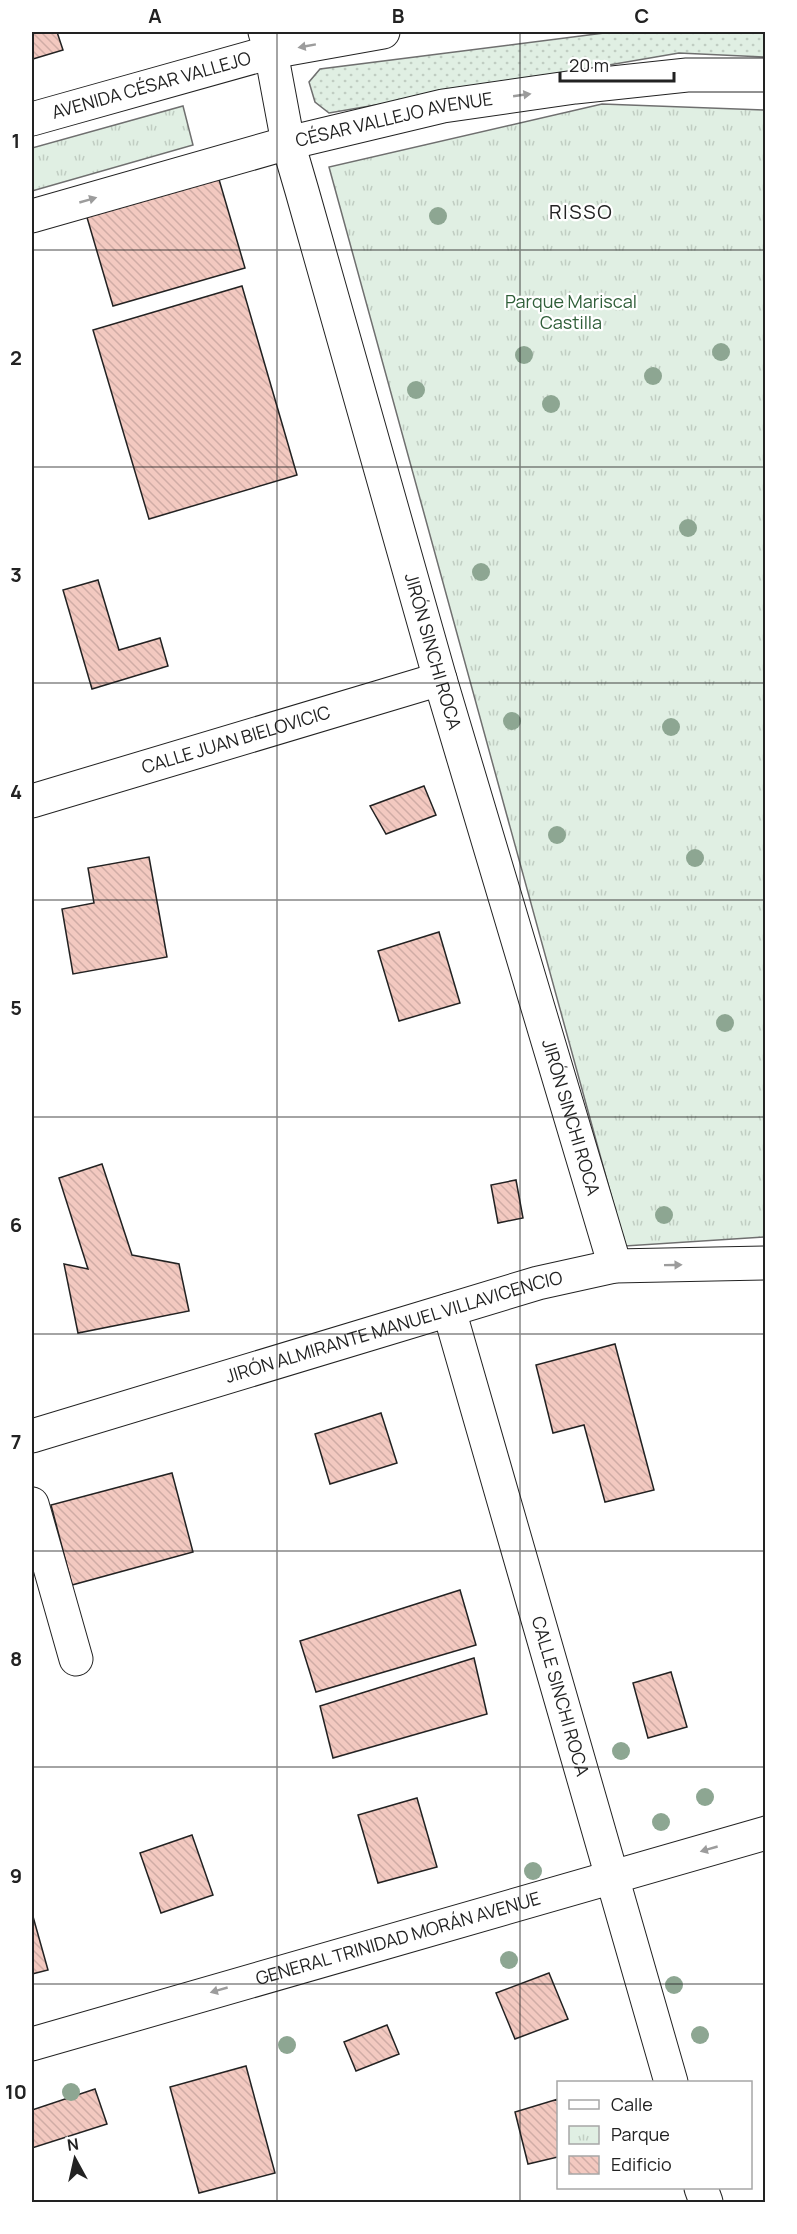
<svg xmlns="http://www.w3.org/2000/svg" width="797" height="2234" font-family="Manrope,sans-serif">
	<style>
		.grass { fill: url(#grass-dots); stroke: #6f6f6f; stroke-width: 1.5 }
		.park { fill: url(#park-tufts); stroke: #6f6f6f; stroke-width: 1.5 }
		.building { fill: url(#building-back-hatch); stroke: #222; stroke-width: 1.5 }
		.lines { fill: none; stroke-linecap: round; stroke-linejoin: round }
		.minor-casing { stroke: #222; stroke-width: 35 }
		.major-casing { stroke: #222; stroke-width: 35 }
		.minor { stroke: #fff; stroke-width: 33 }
		.major { stroke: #fff; stroke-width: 33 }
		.tree { fill: #8da692 }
		.oneway { fill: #9c9c9c }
		.grid { fill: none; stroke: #222; stroke-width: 1.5; stroke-opacity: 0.55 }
		.labels { text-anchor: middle; stroke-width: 4.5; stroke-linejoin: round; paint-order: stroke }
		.street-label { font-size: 18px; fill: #222; stroke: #fff }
		.park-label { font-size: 18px; fill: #2f5e38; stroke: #fff }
		.neighbourhood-label { font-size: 20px; letter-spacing: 1.5px; fill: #222; stroke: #fff }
		.neatline { fill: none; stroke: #222; stroke-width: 2 }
		.grid-label { font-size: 20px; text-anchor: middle; font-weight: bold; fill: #222 }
	</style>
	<defs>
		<pattern id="grass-dots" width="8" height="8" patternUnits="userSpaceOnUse" patternTransform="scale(1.5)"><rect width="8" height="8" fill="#e0efe3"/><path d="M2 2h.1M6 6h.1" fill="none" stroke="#c0cdc2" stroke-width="1.8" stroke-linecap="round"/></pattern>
		<pattern id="park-tufts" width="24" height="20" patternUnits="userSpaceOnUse" patternTransform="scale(1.5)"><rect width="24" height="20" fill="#e0efe3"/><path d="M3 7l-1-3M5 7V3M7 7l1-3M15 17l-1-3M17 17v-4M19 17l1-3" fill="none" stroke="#c0cdc2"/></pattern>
		<pattern id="building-back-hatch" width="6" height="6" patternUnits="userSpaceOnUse" patternTransform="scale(1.5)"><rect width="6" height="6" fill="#f3c9c0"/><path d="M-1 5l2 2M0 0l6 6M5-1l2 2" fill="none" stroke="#d0aca5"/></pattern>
	</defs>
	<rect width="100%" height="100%" fill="#fff"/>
	<path class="grass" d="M612,32h153v25l-86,-4 -350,60 -14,-11 -6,-20 11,-13z"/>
	<path class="park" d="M602,104l163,6v1127l-140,9 -296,-1079z
		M183,106l10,39 -161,46v-43z"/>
	<path class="building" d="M32,32h25l6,18 -30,9z
		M218,176l27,92 -132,38 -27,-92z
		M242,286l55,189 -148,44 -56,-189z
		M98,580l21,70 41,-12 8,28 -76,23 -29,-99z
		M424,786l12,29 -50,19 -16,-28z
		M149,857l18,100 -94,17 -11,-65 32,-6 -6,-35z
		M439,932l21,71 -61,18 -21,-70z
		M102,1164l30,91 47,9 10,47 -111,22 -14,-69 24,5 -29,-91z
		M516,1180l7,38 -25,5 -7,-38z
		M615,1344l39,146 -49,12 -21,-77 -31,8 -17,-68z
		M381,1413l16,50 -67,21 -15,-50z
		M172,1473l21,79 -121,33 -21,-80z
		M460,1590l16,55 -160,47 -16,-51z
		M474,1658l13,56 -154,44 -13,-52z
		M671,1672l16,55 -39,11 -15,-55z
		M417,1798l20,69 -59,16 -20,-68z
		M192,1835l21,60 -52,18 -21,-60z
		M32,1913l16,57 -16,4z
		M549,1973l19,46 -53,20 -19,-46z
		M387,2025l12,29 -43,17 -12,-29z
		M246,2066l29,107 -76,20 -29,-106z
		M95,2089l12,35 -75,24v-38z
		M558,2099v58l-30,7 -13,-52z"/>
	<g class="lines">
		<g class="minor-casing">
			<g id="minor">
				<path id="s1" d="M265,32l6,20 17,91 14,48 138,488 175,587"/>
				<path id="s2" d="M32,801l408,-122"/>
				<path id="s3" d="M449,1310l222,772"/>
				<path id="s4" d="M32,1436l506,-153 77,-17 151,-3"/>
				<path d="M32,1504l44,155"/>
				<path id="s5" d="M32,2044l734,-211"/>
				<path d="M701,2188l5,14"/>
			</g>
		</g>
		<g class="major-casing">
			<g id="major">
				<path id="s6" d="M32,119l239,-67 112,-20"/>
				<path id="s7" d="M32,216l256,-73 155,-37 132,-19 112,-12h79"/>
			</g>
		</g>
		<use href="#minor" class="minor"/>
		<use href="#major" class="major"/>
	</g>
	<g class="tree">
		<circle cx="438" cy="216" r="9"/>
		<circle cx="721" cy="352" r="9"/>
		<circle cx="524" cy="355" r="9"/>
		<circle cx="653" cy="376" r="9"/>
		<circle cx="416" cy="390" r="9"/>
		<circle cx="551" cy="404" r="9"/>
		<circle cx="688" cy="528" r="9"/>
		<circle cx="481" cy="572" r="9"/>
		<circle cx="512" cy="721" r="9"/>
		<circle cx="671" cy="727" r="9"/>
		<circle cx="557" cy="835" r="9"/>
		<circle cx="695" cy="858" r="9"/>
		<circle cx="725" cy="1023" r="9"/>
		<circle cx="664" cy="1215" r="9"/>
		<circle cx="621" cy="1751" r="9"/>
		<circle cx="705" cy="1797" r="9"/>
		<circle cx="661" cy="1822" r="9"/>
		<circle cx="533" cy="1871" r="9"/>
		<circle cx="509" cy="1960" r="9"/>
		<circle cx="674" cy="1985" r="9"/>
		<circle cx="700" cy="2035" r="9"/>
		<circle cx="287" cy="2045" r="9"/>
		<circle cx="71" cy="2092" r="9"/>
	</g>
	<defs><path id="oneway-solid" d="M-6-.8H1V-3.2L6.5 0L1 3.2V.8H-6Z" transform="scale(1.5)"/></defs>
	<g class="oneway">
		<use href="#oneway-solid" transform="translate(307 46) rotate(170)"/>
		<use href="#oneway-solid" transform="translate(522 95) rotate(-8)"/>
		<use href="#oneway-solid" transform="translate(88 200) rotate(-16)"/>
		<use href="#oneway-solid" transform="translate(673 1265) rotate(-1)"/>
		<use href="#oneway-solid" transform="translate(709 1849) rotate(164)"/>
		<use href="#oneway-solid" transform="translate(219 1990) rotate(164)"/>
	</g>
	<path class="grid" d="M277,32v2170M520,32v2170M32,250h734M32,467h734M32,683h734M32,900h734M32,1117h734M32,1334h734M32,1551h734M32,1767h734M32,1984h734"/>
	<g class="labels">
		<g class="street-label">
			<text dy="6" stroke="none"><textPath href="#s6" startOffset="124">AVENIDA CÉSAR VALLEJO</textPath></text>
			<text dy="6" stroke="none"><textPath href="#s7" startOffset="375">CÉSAR VALLEJO AVENUE</textPath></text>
			<text dy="6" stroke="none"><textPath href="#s1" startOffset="642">JIRÓN SINCHI ROCA</textPath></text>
			<text dy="6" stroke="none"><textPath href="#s2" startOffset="213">CALLE JUAN BIELOVICIC</textPath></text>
			<text dy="6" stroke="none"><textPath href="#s1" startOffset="1128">JIRÓN SINCHI ROCA</textPath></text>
			<text dy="6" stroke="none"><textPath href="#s4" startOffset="378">JIRÓN ALMIRANTE MANUEL VILLAVICENCIO</textPath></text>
			<text dy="6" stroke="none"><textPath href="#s3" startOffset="402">CALLE SINCHI ROCA</textPath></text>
			<text dy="6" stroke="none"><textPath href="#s5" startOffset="381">GENERAL TRINIDAD MORÁN AVENUE</textPath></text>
		</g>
		<g class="park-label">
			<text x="571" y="308">Parque Mariscal<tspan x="571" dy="21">Castilla</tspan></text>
		</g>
		<g class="neighbourhood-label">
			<text x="581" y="219">RISSO</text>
		</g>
	</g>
	<rect width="797" height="2234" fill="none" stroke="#ffffff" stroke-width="66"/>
	<rect x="557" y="2081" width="195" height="108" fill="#ffffff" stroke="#a7a7a7" stroke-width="1.5"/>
	<rect x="569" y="2100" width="30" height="9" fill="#ffffff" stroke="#a7a7a7" stroke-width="1.5"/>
	<text x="611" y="2111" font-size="18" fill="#222222">Calle</text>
	<rect x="569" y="2126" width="30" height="18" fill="url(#park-tufts)" stroke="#a7a7a7" stroke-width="1.5"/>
	<text x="611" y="2141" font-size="18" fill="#222222">Parque</text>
	<rect x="569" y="2156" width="30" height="18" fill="url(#building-back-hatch)" stroke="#a7a7a7" stroke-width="1.5"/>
	<text x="611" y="2171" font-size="18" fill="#222222">Edificio</text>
	<g transform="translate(75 2159) rotate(352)" stroke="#ffffff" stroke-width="4.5" paint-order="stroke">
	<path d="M0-4.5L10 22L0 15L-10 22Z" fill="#222222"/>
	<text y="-9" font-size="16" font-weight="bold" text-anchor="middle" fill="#222222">N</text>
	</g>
	<path d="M560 72v9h114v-9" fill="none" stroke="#222222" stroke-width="3"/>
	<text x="569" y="72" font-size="18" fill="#222222" stroke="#ffffff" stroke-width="4.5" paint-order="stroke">20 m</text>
	<rect x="33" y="33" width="731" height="2168" class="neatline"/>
	<g class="grid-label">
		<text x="155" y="23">A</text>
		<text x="398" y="23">B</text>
		<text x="642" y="23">C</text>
		<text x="16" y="148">1</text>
		<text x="16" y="365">2</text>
		<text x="16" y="582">3</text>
		<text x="16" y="799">4</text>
		<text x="16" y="1015">5</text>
		<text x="16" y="1232">6</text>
		<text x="16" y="1449">7</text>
		<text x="16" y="1666">8</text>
		<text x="16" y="1883">9</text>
		<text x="16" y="2099">10</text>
	</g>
</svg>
